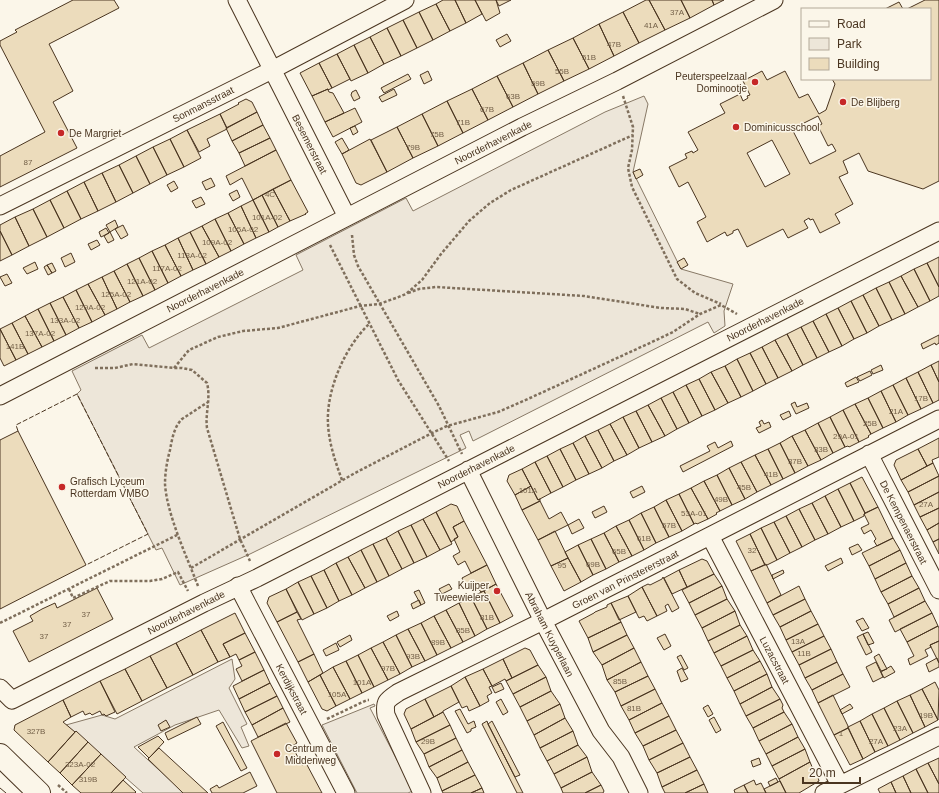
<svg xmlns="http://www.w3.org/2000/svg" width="939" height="793" font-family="Helvetica,sans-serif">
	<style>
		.green { fill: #ede6d9; stroke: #887966 }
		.building { fill: #ecdcbc; stroke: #4a3520; fill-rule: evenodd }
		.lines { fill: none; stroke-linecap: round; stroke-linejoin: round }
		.minor-casing { stroke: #4a3520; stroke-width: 19 }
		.secondary-casing { stroke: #4a3520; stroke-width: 24 }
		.path { stroke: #7f6f5c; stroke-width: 2.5; stroke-dasharray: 3 2; stroke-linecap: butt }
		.minor { stroke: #fbf6e9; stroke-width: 17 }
		.secondary { stroke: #fbf6e9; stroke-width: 22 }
		.tram { stroke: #4a3520; stroke-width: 1 }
		.fence { stroke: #4a3520; stroke-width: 1; stroke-dasharray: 5 2; stroke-linecap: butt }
		.poi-dot { fill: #c62828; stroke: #fbf6e9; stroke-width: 1.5 }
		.labels { text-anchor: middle; stroke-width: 3; stroke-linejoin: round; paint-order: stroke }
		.number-label { font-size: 8px; fill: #725f47 }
		.poi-label { font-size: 10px; fill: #4a3520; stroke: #fbf6e9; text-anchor: start }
		.street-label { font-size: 10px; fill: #4a3520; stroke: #fbf6e9 }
	</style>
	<rect width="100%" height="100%" fill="#fbf6e9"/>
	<path class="green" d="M644,96l4,8 -15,68 48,97 52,15 -9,27 1,15 -11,7 -6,-11 -235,119 -4,-10 -9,4 6,13 -216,106 -70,31 -18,-37 -6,2 -79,-156 4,-4 -9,-19 70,-36 7,13 154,-78 -7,-15 110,-57 7,13 192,-99z
		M232,659l3,20 -6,9 18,36 -6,3 8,19 -7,2 -23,-38 -44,15 -41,22 50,46h-41l-77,-68 36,-10 13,4z
		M374,704l1,2 -5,2 40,77 7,4 -9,4h-51l-35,-68z"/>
	<path class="building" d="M73,0h41l5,8 -70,36 24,47 -20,11 24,46 -77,39v-31l45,-24 -45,-87v-4l17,-9 -2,-2z
		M443,0h12l11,23 -16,8 -14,-27z
		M455,0h20l7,14 -16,9z
		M475,0h21l4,13 -14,8z
		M496,0h15l-12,6z
		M646,0h3l16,30 -26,13 -16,-31z
		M649,0h32l9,18 -25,12z
		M681,0h31l2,5 -24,13z
		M712,0h12l-10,5z
		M925,0h14v181l-16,8 -55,-18 -9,-18 -16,8 5,12 -9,4 14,27 -18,10 5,9 -20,10 -7,-14 -3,1 -1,-2 -5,3 4,7 -20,10 -5,-9 -36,18 -9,-18 -5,2v2l-6,3 -2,-4 -18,10 -10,-20 9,-5 -18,-35 -9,5 -10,-20 18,-9 -2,-4 7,-3 1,2 5,-3 -10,-18 37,-19 -5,-9 20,-10 3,7 5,-3 -1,-2 3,-1 -7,-14 19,-10 5,9 18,-9 14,27 9,-4 11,20 7,-4 9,-26 -3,-5h98v-70h-23zM818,116l4,8 -4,2 10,20 4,-2 4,7 -26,13 -18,-35zM772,140l18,34 -25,13 -18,-34z
		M899,2l4,7h-18z
		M436,4l14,27 -17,9 -14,-28z
		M419,12l14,28 -16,8 -14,-28z
		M623,12l16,31 -25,13 -15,-32z
		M403,20l14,28 -16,8 -14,-28z
		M599,24l15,32 -25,13 -16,-31z
		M387,28l14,28 -17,8 -14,-27z
		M507,34l4,7 -11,6 -4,-7z
		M370,37l14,27 -16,9 -14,-28z
		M573,38l16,31 -25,12 -16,-31z
		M354,45l14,28 -17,8 -14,-27z
		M548,50l16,31 -26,13 -15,-31z
		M337,54l13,25 -18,9 -13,-25z
		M319,63l13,25 -4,2v-1l-16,7 -12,-23z
		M523,63l15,31 -25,13 -16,-31z
		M428,71l4,9 -8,4 -4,-9z
		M408,74l3,5 -27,14 -3,-5z
		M497,76l16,31 -25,13 -16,-31z
		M394,89l3,6 -15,7 -3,-5z
		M472,89l16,31 -25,13 -16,-32z
		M328,90l1,2 4,1 11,20 -19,9 -13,-26 16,-7z
		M356,90l4,8 -6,3 -3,-6 1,-3z
		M246,99l6,3 5,10 -30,16 -7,-14 19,-10 -1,-1z
		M447,101l16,32 -25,13 -16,-32z
		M355,108l7,14 -29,15 -8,-15z
		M257,112l6,13 -31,16 -6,-13z
		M220,114l7,15 -20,10 3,7 -11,6 -12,-22z
		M422,114l16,32 -25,12 -16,-31z
		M263,125l7,13 -31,15 -7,-12z
		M355,126l3,6 -5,3 -3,-7z
		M397,127l16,31 -26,14 -16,-32z
		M187,130l14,28 -17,9 -14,-28z
		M270,138l6,12 -31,16 -6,-13z
		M342,138l7,12 -7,4 -7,-12z
		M170,139l14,28 -17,8 -14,-28z
		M370,139l17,33 -26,13 -5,-2 -14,-29z
		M153,147l14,28 -17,9 -14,-28z
		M276,150l15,30 -38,20 -11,-22 -12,7 -4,-9z
		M136,156l14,28 -17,9 -14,-28z
		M119,165l14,28 -17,9 -14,-29z
		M640,169l3,6 -7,4 -3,-7z
		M102,173l14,29 -18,9 -14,-29z
		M211,178l4,8 -9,4 -4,-8z
		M291,180l17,32 -3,2h1l-16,7 -17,-32z
		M174,181l4,7 -7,4 -4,-7z
		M84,182l14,29 -17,8 -14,-28z
		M273,189l17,32 -12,6 -16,-32z
		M237,190l3,7 -7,4 -4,-7z
		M67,191l14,28 -17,9 -14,-28z
		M262,195l16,32 -9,5 -16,-32z
		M201,197l4,7 -9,4 -4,-7z
		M50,200l14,28 -17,9 -14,-28z
		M253,200l16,32 -13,6 -15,-32z
		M241,206l15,32 -12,6 -16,-31z
		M33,209l14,28 -18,9 -14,-29z
		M228,213l16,31 -13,7 -16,-32z
		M15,217l14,29 -17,9 -12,-24v-6z
		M215,219l16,32 -12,6 -17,-31z
		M115,220l3,7 -8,5 -4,-7z
		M123,225l5,10 -7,4 -6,-10z
		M202,226l17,31 -13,7 -16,-32z
		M106,228l3,5 -8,4 -2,-5z
		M0,231l12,24 -12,6z
		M110,232l4,8 -6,3 -4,-7z
		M190,232l16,32 -13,6 -15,-32z
		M178,238l15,32 -12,6 -16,-31z
		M97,240l3,5 -9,5 -3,-6z
		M165,245l16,31 -13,7 -16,-32z
		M152,251l16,32 -13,7 -16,-32z
		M71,253l4,9 -10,5 -4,-9z
		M939,257v30l-12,-24z
		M139,258l16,32 -12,6 -16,-32z
		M684,258l4,7 -7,4 -4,-7z
		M35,262l3,7 -11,5 -4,-6z
		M52,263l4,8 -4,2 -5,-8z
		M927,263l12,24v9l-9,5 -16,-32z
		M127,264l16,32 -13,6 -16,-31z
		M47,265l5,8 -4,2 -4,-8z
		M914,269l16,32 -12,6 -17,-31z
		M114,271l16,31 -13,7 -15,-32z
		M7,274l5,9 -7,3 -5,-9z
		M901,276l17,31 -13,7 -16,-32z
		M102,277l15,32 -12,6 -17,-31z
		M889,282l16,32 -13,6 -16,-32z
		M88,284l17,31 -13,7 -16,-32z
		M876,288l16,32 -13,6 -16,-31z
		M76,290l16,32 -13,6 -16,-31z
		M863,295l16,31 -12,7 -16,-32z
		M63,297l16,31 -13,7 -16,-32z
		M851,301l16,32 -13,6 -16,-31z
		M50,303l16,32 -12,6 -16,-32z
		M838,308l16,31 -12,7 -16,-32z
		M38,309l16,32 -12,6 -17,-31z
		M826,314l16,32 -13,6 -16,-31z
		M25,316l17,31 -14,7 -16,-31z
		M813,321l16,31 -12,6 -16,-31z
		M12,323l16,31 -12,6 -16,-31z
		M801,327l16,31 -14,7 -16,-31z
		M0,329l16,31 -12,6 -4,-8z
		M787,334l16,31 -11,6 -17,-31z
		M939,335v8l-3,2 -1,-2 -12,6 -2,-5z
		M775,340l17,31 -14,7 -16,-31z
		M762,347l16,31 -12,6 -16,-31z
		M750,353l16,31 -13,7 -16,-32z
		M737,359l16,32 -12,6 -16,-31z
		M939,361v21l-8,-17z
		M881,365l2,5 -10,4 -2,-4z
		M931,365l8,17v18l-6,3 -15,-31z
		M725,366l16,31 -13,6 -17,-31z
		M870,371l2,4 -12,6 -3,-4z
		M711,372l17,31 -13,7 -16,-31z
		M918,372l15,31 -12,6 -15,-31z
		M856,377l3,5 -12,5 -2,-4z
		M906,378l15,31 -13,6 -15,-30z
		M699,379l16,31 -13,6 -16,-31z
		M686,385l16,31 -13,7 -16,-31z
		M893,385l15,30 -12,7 -15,-31z
		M881,391l15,31 -13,6 -15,-30z
		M673,392l16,31 -12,6 -16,-31z
		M661,398l16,31 -12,7 -17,-31z
		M868,398l15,30 -12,6 -16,-30z
		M795,402l2,5 10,-4 2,5 -13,6 -5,-10z
		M855,404l16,30 -3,2 1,1 -10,5 -16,-32z
		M648,405l17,31 -13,6 -16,-31z
		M843,410l16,32 -10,5 -1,-1 -3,1 -15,-30z
		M636,411l16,31 -13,6 -16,-31z
		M789,411l2,5 -8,4 -3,-5z
		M623,417l16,31 -12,7 -17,-31z
		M830,417l15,30 -12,6 -15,-30z
		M762,420l2,4 5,-2 2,5 -12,6 -3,-5 5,-2 -2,-4z
		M818,423l15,30 -12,7 -16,-30z
		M610,424l17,31 -13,6 -16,-31z
		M598,430l16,31 -12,7 -17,-32z
		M805,430l16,30 -13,6 -16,-30z
		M18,431l68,134 -86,44v-169z
		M585,436l17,32 -13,6 -16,-31z
		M792,436l16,30 -13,7 -15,-30z
		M939,438v19l-7,3 1,3 -6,3 -9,-17z
		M731,441l2,5 -50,26 -3,-6 30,-15 -3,-5 8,-4 3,6z
		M573,443l16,31 -13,6 -16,-31z
		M780,443l15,30 -12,6 -15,-30z
		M560,449l16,31 -13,7 -16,-31z
		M768,449l15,30 -12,6 -16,-30z
		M918,449l9,17 -26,14 -7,-15 2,-5z
		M755,455l16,30 -14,7 -16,-30z
		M547,456l16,31 -12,6 -16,-31z
		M535,462l16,31 -13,7 -16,-31z
		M741,462l16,30 -12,7 -16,-31z
		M933,463l6,13 -31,16 -7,-12z
		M729,468l16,31 -13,6 -15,-30z
		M522,469l9,17 -16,9 -8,-14 2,-6z
		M717,475l15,30 -12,6 -16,-30z
		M939,476v16l-25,13 -6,-13z
		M862,477l16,30 -13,6 -15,-30z
		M704,481l16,30 -4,2 1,1 -9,5 -17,-31z
		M850,483l15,30 -1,1v2l-10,5 -16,-32z
		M531,486l7,14 2,-1v2l-18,9 -7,-15z
		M642,486l3,6 -12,6 -3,-6z
		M691,488l17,31 -11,5 -1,-1 -2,1 -15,-30z
		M838,489l16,32 -13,6 -16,-31z
		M939,492v16l-19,9 -6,-12z
		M679,494l15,30 -12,7 -16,-31z
		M825,496l16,31 -13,7 -16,-31z
		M666,500l16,31 -13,6 -15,-30z
		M540,501l9,18 12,-7 7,13 -30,15 -16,-30z
		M812,503l16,31 -13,6 -16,-31z
		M451,504l6,2 7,15 -11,6 5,10 -7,5 -15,-30z
		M604,506l3,6 -12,6 -3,-6z
		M654,507l15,30 -13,6 -15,-30z
		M878,507l15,31 -16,8 -3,-5 2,-2 -5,-9 -7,4 -3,-6 8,-4 -5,-10z
		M939,508v15l-12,7 -7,-13z
		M799,509l16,31 -13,7 -16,-31z
		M436,512l16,32 -12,6 -17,-31z
		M641,513l15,30 -12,7 -15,-30z
		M786,516l16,31 -12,6 -16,-31z
		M423,519l17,31 -13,7 -16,-32z
		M579,519l5,9 -12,6 -4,-9z
		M629,520l15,30 -12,6 -16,-30z
		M464,521l23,44 -16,8 -6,-12 -7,4 -5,-9 7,-4 -6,-13 4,-2 -5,-10z
		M774,522l16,31 -13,7 -16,-32z
		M939,523v16l-6,3 -6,-12z
		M411,525l16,32 -13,6 -16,-32z
		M616,526l16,30 -13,6 -15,-29z
		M761,528l16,32 -10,5h-2l-15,-31z
		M398,531l16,32 -12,6 -16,-31z
		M555,531l13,27 -17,8 -13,-26z
		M604,533l15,29 -13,7 -15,-30z
		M750,534l15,31 -14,6 -15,-30z
		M386,538l16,31 -13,7 -16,-32z
		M893,538l7,12 -31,16 -7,-13z
		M591,539l15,30 -13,6 -15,-30z
		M939,539v15l-6,-12z
		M373,544l16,32 -12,6 -16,-32z
		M858,544l4,6 -10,5 -3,-7z
		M578,545l15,30 -12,7 -16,-30z
		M361,550l16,32 -12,6 -17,-31z
		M900,550l6,13 -31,16 -6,-13z
		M348,557l17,31 -13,7 -16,-32z
		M568,558l13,24 -17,9 -13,-25z
		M841,558l2,5 -15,8 -3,-5z
		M702,559l5,2 7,13 -27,13 -8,-17z
		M336,563l16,32 -13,6 -15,-31z
		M906,563l6,13 -31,16 -6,-13z
		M766,564l15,31 -14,8 -16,-32z
		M487,565l9,19 -15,8 -9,-11 -7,4 -3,-7z
		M324,570l15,31 -12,7 -16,-32z
		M679,570l8,17 -15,7 -8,-16z
		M783,570l1,3 -11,6 -1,-4z
		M714,574l8,12 -33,17 -7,-13z
		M311,576l16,32 -13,6 -16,-32z
		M912,576l7,12 -31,16 -7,-12z
		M663,577l16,31 -7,4 -4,-8 -3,2 2,5 -10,5 -15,-29 6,-3 2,1 12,-6z
		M298,582l16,32 -12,6 -16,-31z
		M449,584l3,5 -10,5 -3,-5z
		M496,584l17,32 -13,7 -16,-32z
		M722,586l5,13 -32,16 -6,-12z
		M799,586l6,13 -32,16 -6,-12z
		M642,587l15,29 -10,5 -3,-5 -5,2 -11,-22z
		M97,588l16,31 -84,43 -16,-31 20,-10 -3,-5 12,-7 13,-6 2,5z
		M919,588l6,13 -31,16 -6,-13z
		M286,589l11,23 -20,10 -10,-19 2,-6z
		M419,590l6,13 -4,2 -7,-13z
		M484,591l16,32 -13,6 -16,-32z
		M628,596l8,16 -17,8 -8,-17z
		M471,597l16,32 -12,7 -16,-33z
		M727,599l8,12 -33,17 -7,-13z
		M805,599l6,12 -31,16 -7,-12z
		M419,600l2,5 -8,4 -2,-5z
		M925,601l7,12 -37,19 -6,-12z
		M459,603l16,33 -12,6 -17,-32z
		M611,603l10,19 -33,16 -9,-17 15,-8 1,-1 12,-5v-2z
		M446,610l17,32 -12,6 -17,-32z
		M397,611l2,5 -9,5 -3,-5z
		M735,611l5,14 -32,16 -6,-13z
		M811,611l7,13 -32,16 -6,-13z
		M297,612l4,7 -4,1 17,34 -16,8 -21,-40z
		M235,613l10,20 -22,11 7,13 -12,5 -17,-32z
		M932,613l6,13 -31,16 -7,-13z
		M434,616l17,32 -14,7 -16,-32z
		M863,618l6,10 -7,3 -6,-10z
		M621,622l6,13 -34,17 -5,-14z
		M421,623l16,32 -12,6 -17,-32z
		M818,624l6,12 -32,16 -6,-12z
		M740,625l7,11 -33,17 -6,-12z
		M938,626l1,2v13l-9,4 1,2 -6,3 3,6 -18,9 -2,-6 6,-3 -7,-14z
		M408,629l17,32 -13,6 -16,-32z
		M201,630l17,32 -25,13 -17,-32z
		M868,632l6,11 -6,2 -5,-11z
		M245,633l10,19 -16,8 -3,-6 -6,3 -7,-13z
		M665,634l6,12 -7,4 -7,-12z
		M863,634l9,18 -6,3 -9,-18z
		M350,635l2,5 -12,7 -3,-5z
		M396,635l16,32 -12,7 -17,-32z
		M627,635l7,13 -32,17 -9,-13z
		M747,636l6,14 -32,16 -7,-13z
		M824,636l7,13 -32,16 -7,-13z
		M939,641v22l-9,-18z
		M383,642l17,32 -12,6 -17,-32z
		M176,643l17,32 -26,13 -17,-32z
		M336,643l3,7 -13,6 -3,-6z
		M371,648l17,32 -14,7 -16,-32z
		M525,648l5,2 8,15 -26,13 -9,-19z
		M634,648l7,14 -34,18 -5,-15z
		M831,649l6,13 -32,16 -6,-13z
		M753,650l7,11 -33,17 -6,-12z
		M255,652l9,18 -22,11 -6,-12 6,-3 -3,-6z
		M314,654l9,19 -15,9 -10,-20z
		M879,654l8,15 -6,2 -7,-14z
		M358,655l16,32 -12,6 -16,-32z
		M681,655l7,13 -4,2 -7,-13z
		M150,656l17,32 -25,13 -17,-32z
		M937,658l2,5v4l-10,5 -3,-8z
		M503,659l9,19 -6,3 -1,-2 -13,7 -9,-17z
		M346,661l16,32 -12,6 -17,-32z
		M760,661l7,13 -33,17 -7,-13z
		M641,662l7,14 -33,16 -8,-12z
		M837,662l6,12 -31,16 -7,-12z
		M876,662l7,15 -10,5 -7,-15z
		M538,665l8,12 -33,17 -7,-13z
		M891,666l4,6 -11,6 -3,-6z
		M333,667l17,32 -14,7 -16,-31z
		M682,668l6,11 -7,3 -4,-11z
		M125,669l17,32 -25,13 -17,-33z
		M483,669l9,17 -3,1 3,6 -5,3 2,5 -9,5 -15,-29z
		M264,670l6,13 -31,16 -6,-13z
		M767,674l5,13 -32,17 -6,-13z
		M843,674l7,13 -32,16 -6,-13z
		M320,675l16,31 -9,5 -5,-2 -14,-27z
		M648,676l7,13 -34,17 -6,-14z
		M465,677l15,29 -11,5 -2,-5 -5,2 -11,-22z
		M546,677l5,14 -31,16 -7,-13z
		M100,681l15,31 -9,4 -2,-2 -2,1 -2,-4 -8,4 -2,-2 -5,2 -2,-4 -12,6 -8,-17z
		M935,682l4,8 -1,30 -16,-31z
		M270,683l7,13 -32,16 -6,-13z
		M501,683l3,6 -9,4 -3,-6z
		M451,686l8,16 -16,9v1l-9,5 -9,-18z
		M772,687l8,12 -34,17 -6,-12z
		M655,689l7,14 -33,17 -8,-14z
		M922,689l16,31 -13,7 -15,-32z
		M551,691l9,13 -33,17 -7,-14z
		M833,695l15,31v2l-14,7 -16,-32z
		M910,695l15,32 -12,6 -16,-32z
		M277,696l6,12 -31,17 -7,-13z
		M425,699l9,18 -23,12 -7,-15 2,-5z
		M501,699l7,13 -5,3 -7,-13z
		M780,699l3,6 -1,3 2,4 -31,16 -7,-12z
		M63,700l8,17 -8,5 12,10 -27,30 -34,-32 1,-5z
		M897,701l16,32 -13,7 -16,-32z
		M662,703l7,13 -34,17 -6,-13z
		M560,704l5,14 -31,17 -7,-14z
		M850,704l3,4 -11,6 -2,-4z
		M708,705l5,9 -5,3 -5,-9z
		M283,708l7,14 -32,15 -6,-12z
		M884,708l16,32 -12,6 -16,-32z
		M460,709l8,15 6,-3 2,6 -5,2v2l-4,2 -12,-22z
		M443,712l7,13 -34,17 -5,-13z
		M784,712l8,12 -33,17 -6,-13z
		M872,714l16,32 -13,6 -15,-31z
		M669,716l7,14 -33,16 -8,-13z
		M197,717l4,7 -33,16 -3,-7z
		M714,717l7,13 -5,3 -7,-13z
		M565,718l8,13 -33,17 -6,-13z
		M166,720l4,7 -9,4 -3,-6z
		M487,721l1,3 35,69h-6l-35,-69z
		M492,721l28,54 -5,2 -27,-53z
		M860,721l15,31 -12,7 -15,-32z
		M223,722l24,46 -6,3 -25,-45z
		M286,723l11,20 -5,3 10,19 4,-2 16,30h-45l-26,-52z
		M792,724l6,13 -32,17 -7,-13z
		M450,725l6,13 -32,16 -8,-12z
		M848,728l15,31 -13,6 -16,-30z
		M676,730l7,13 -34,17 -6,-14z
		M76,731l12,11 -28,31 -12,-11z
		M573,731l5,14 -31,16 -7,-13z
		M158,736l6,6 -15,16 -11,-11z
		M798,737l7,12 -33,17 -6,-12z
		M456,738l6,12 -33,17 -5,-13z
		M88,742l13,12 -29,31 -12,-12z
		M683,743l7,14 -33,16 -8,-13z
		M578,745l9,12 -33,17 -7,-13z
		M159,748l49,45h-25l-35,-34z
		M805,749l5,13 -31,17 -7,-13z
		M462,750l6,12 -31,16 -8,-11z
		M101,754l25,23 -15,16h-30l-9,-8z
		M587,757l5,15 -31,16 -7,-14z
		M690,757l7,13 -35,17 -5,-14z
		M759,758l2,6 -8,3 -2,-6z
		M939,758v26l-11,-21z
		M468,762l7,13 -33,16 -5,-13z
		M810,762l3,7 3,1 3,11 -20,12h-13l-7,-14z
		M928,763l11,21v9h-11l-12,-24z
		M916,769l12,24h-17l-8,-17z
		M697,770l7,14 -19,9h-20l-3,-6z
		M250,772l7,14 -14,7h-31l-2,-4 7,-4 2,3z
		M592,772l9,13 -16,8h-22l-2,-5z
		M475,775l7,13 -11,5h-28l-1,-2z
		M903,776l8,17h-15l-5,-11z
		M776,778l2,4 -8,4 -2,-4z
		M123,780l13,12 -1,1h-24z
		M754,780l2,5 5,-2 5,10h-18l-4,-8z
		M780,781l6,12h-20l-2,-4z
		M891,782l5,11h-16l-2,-4z
		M704,784l4,9h-23z
		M601,785l3,6 -1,2h-18z
		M744,785l4,8h-13l-1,-3z
		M482,788l2,5h-13z"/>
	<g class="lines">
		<g class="minor-casing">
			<path id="minor" d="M237,0l110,217
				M0,206l272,-136 133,-70
				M0,396l522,-269 95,-46 157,-81
				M869,454l70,136
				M468,470l75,151 58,110 20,26 18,36
				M710,536l130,249
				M238,586l108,207
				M0,688l12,12 192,-97 53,-25 682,-347
				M422,793l-36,-78c-2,-14 1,-15 13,-23l144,-71 396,-202
				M824,793l115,-57"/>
		</g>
		<g class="secondary-casing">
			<path id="secondary" d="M0,755l39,38"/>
		</g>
		<path class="path" d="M623,96l10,31 -1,23 -4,18 4,19 45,92 18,14 26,11
			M352,235l2,20 4,11 81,140 23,48
			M330,245l68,135 51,81
			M408,293l11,-4 17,-2 148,9 77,12 24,1 15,5
			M95,368h20l18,-4 41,4h8l10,2 15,13c4,16 -2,30 0,45l33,111 10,22
			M174,368l15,-18 29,-13 25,-6 35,-3 82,-22 19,-2 17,-6 10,-4 16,-14 19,-26 28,-33 21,-18 21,-13 122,-55
			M342,480c-7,-19 -13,-37 -14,-56 -2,-34 17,-77 41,-100
			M191,568l164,-95 77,-40 15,-7 51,-14 32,-14 122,-56 21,-10 27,-18 21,-9 16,9
			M198,586c-11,-29 -31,-71 -33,-102 0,-11 2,-23 5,-34 2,-11 4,-23 12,-31l26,-17
			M69,589l4,9 37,-17h40l12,-2 16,-7 10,19
			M0,623l179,-89
			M327,719l40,-19h2
			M58,785l9,8"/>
		<use href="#minor" class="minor"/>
		<use href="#secondary" class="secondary"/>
		<path class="tram" d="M0,788l6,5"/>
		<path class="fence" d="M18,431l-2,-6 61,-31 71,140 -62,31"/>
	</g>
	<g class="poi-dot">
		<circle cx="755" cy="82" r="4"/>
		<circle cx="843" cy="102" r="4"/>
		<circle cx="736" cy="127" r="4"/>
		<circle cx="61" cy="133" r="4"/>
		<circle cx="62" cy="487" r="4"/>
		<circle cx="497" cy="591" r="4"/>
		<circle cx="277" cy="754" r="4"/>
	</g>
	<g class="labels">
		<g class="number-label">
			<text x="677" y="15">37A</text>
			<text x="651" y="28">41A</text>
			<text x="614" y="47">47B</text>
			<text x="589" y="60">51B</text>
			<text x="562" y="74">55B</text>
			<text x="538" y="86">59B</text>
			<text x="513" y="99">63B</text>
			<text x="487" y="112">67B</text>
			<text x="463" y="125">71B</text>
			<text x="437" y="137">75B</text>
			<text x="413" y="150">79B</text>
			<text x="28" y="165">87</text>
			<text x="270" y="197">4C</text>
			<text x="267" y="220">101A-02</text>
			<text x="243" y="232">105A-02</text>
			<text x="217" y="245">109A-02</text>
			<text x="192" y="258">113A-02</text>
			<text x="167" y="271">117A-02</text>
			<text x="142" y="284">121A-02</text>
			<text x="116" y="297">125A-02</text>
			<text x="90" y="310">129A-02</text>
			<text x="65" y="323">133A-02</text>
			<text x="40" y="336">137A-02</text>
			<text x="15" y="349">141B</text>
			<text x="921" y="401">17B</text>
			<text x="896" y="414">21A</text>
			<text x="870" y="426">25B</text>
			<text x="846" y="439">29A-01</text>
			<text x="821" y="452">33B</text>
			<text x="795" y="464">37B</text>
			<text x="771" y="477">41B</text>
			<text x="744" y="490">45B</text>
			<text x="528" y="493">101A</text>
			<text x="721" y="502">49B</text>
			<text x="926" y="507">27A</text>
			<text x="694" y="516">53A-01</text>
			<text x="669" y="528">57B</text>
			<text x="644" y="541">61B</text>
			<text x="752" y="553">32</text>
			<text x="619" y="554">65B</text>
			<text x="593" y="567">69B</text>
			<text x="562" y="568">95</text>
			<text x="86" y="617">37</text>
			<text x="487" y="620">81B</text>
			<text x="67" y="627">37</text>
			<text x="463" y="633">85B</text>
			<text x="44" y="639">37</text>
			<text x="798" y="644">13A</text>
			<text x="438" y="645">89B</text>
			<text x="804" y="656">11B</text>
			<text x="413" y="659">93B</text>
			<text x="388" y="671">97B</text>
			<text x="620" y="684">85B</text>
			<text x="362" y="685">101A</text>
			<text x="337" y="697">105A</text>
			<text x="634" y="711">81B</text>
			<text x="926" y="718">19B</text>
			<text x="900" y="731">23A</text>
			<text x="36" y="734">327B</text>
			<text x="841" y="736">1</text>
			<text x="428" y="744">29B</text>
			<text x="876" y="744">27A</text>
			<text x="80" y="767">323A-02</text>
			<text x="88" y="782">319B</text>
		</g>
		<g class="poi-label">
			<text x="747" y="80" text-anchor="end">Peuterspeelzaal<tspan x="747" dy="12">Dominootje</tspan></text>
			<text x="851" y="106">De Blijberg</text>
			<text x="744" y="131">Dominicusschool</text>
			<text x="69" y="137">De Margriet</text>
			<text x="70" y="485">Grafisch Lyceum<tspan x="70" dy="12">Rotterdam VMBO</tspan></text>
			<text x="489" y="589" text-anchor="end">Kuijper<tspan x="489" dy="12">Tweewielers</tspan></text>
			<text x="285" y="752">Centrum de<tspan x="285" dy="12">Middenweg</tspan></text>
		</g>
		<g class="street-label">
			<text transform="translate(203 104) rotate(-27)" y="4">Sonmansstraat</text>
			<text transform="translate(493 142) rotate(-27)" y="4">Noorderhavenkade</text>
			<text transform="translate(310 144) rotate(63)" y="4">Besemerstraat</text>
			<text transform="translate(205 290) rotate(-27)" y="4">Noorderhavenkade</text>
			<text transform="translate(765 319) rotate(-27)" y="4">Noorderhavenkade</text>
			<text transform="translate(476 466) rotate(-27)" y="4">Noorderhavenkade</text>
			<text transform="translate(904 522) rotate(63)" y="4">De Kempenaerstraat</text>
			<text transform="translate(625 579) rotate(-27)" y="4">Groen van Prinstererstraat</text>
			<text transform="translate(186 612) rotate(-27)" y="4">Noorderhavenkade</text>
			<text transform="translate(550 634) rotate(63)" y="4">Abraham Kuyperlaan</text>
			<text transform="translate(775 660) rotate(62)" y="4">Luzacstraat</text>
			<text transform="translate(292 689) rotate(62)" y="4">Kerdijkstraat</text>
		</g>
	</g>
	<rect x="801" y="8" width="130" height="72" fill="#fbf6e9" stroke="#b4a999"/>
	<rect x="809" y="21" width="20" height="6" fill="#fbf6e9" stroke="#b4a999"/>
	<text x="837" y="28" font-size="12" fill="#4a3520">Road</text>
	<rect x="809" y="38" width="20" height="12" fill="#ede6d9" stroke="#b4a999"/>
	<text x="837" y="48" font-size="12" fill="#4a3520">Park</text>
	<rect x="809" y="58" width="20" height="12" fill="#ecdcbc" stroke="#b4a999"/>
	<text x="837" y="68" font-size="12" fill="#4a3520">Building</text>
	<path d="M803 777v6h57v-6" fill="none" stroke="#4a3520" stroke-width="2"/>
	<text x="809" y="777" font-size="12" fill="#4a3520" stroke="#fbf6e9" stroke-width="3" paint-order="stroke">20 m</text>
</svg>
